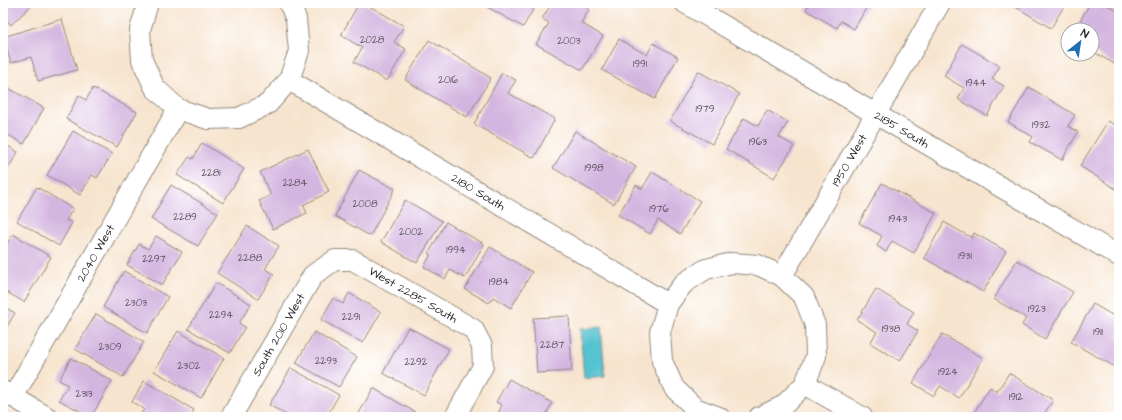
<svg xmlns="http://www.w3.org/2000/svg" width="1122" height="420" font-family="'Architects Daughter',sans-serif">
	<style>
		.water { fill: #57c3d1; stroke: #41777e }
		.building { fill: #d4b5e0 }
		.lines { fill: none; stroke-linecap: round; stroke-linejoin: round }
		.street-casing { stroke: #91887c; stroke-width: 22 }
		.street { stroke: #fff; stroke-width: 20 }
		.labels { text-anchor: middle; stroke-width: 3; stroke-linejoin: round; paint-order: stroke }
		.number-label { font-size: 10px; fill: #554e58 }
		.street-label { font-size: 12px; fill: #2b2b2b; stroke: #fff }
	</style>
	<rect width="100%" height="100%" fill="#fff"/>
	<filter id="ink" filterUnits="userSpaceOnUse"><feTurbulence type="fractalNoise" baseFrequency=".025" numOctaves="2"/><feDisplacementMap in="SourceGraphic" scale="8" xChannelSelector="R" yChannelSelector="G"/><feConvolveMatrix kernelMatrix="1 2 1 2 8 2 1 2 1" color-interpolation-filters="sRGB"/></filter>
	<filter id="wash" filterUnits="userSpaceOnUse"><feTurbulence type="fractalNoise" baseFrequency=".012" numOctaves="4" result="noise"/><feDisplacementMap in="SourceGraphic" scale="16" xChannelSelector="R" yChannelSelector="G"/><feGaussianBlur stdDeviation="0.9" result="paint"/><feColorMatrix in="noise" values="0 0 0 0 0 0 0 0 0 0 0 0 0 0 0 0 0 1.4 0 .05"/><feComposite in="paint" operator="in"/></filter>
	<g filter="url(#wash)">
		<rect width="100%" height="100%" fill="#f7e4ce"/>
		<path class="water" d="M601,327l4,49 -21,2 -4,-49z"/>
		<g id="blocks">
			<path class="building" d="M3,3h31l-23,22 -8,-9z
				M359,3h5l40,23 -10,16 12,7 -19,32 -33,-19 8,-14 -21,-13z
				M480,3h57l-14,24z
				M552,3h28l9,6 -8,14 22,13 -21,34 -46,-26 13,-21 -7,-4z
				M810,3h59l-15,26 -13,-8 -4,7 -31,-18z
				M1009,3h57l-15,25z
				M1090,3h14l15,9 -1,54 -26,-15v-21h-17z
				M62,19l15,51 -39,11 -7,-24 -20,6 -8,-26z
				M619,39l28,16 6,-12 25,14 -23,42 -53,-29z
				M429,40l62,38 -24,39 -62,-37z
				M962,44l38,22 -8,13 12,7 -17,30 -29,-17 6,-11 -20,-12z
				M698,71l41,23 -27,50 -42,-23z
				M502,73l14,7 -8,13 47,26 -21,39 -60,-34z
				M3,85l41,23 -20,36 -21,-12z
				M1029,87l46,28 -7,11 10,6 -16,28 -32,-18 3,-5 -25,-15z
				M93,88l44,24 -20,35 -51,-28 13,-24 7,5z
				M767,110l21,12 -9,15 15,9 -20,32 -48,-29 18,-31 14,8z
				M1108,121l11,6v64l-39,-25z
				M73,131l39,23 -15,24 -5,-3 -12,20 -33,-20z
				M575,131l61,36 -22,37 -61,-36z
				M3,143l15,9 -15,25z
				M202,143l42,26 -21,34 -46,-28 12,-18 4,2z
				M308,149l21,43 -26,13 4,8 -34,16 -14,-28 12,-6 -11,-23z
				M359,170l36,19 -25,47 -35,-20z
				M652,172l48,29 -20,33 -22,-14 -8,14 -32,-19 18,-30 6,4z
				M882,183l54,30 -22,40 -22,-12 -6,11 -9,-6 5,-10 -23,-13z
				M171,185l47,28 -20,33 -47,-27z
				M37,187l36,22 -7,11 6,3 -13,23 -42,-25z
				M405,200l37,21 -25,42 -36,-21z
				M446,222l38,22 -19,34 -15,-8 -5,9 -21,-12 7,-13 -2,-1z
				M944,222l28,16 2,-5 32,18 -23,41 -59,-34z
				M247,226l32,20 -14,23 9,5 -16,25 -41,-26z
				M13,234l38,23 -27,45 -21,-12v-39z
				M156,236l26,16 -20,33 -35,-20 12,-21 9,5z
				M490,247l42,25 -21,36 -18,-11 -4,6 -24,-14z
				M1017,260l56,32 -28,47 -23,-14 4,-7 -32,-19z
				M124,271l44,26 -21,36 -44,-26z
				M216,283l35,21 -12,19 6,4 -15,26 -42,-24z
				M876,289l38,23 -7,12 11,7 -18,30 -30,-18 7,-11 -20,-12z
				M349,293l32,19 -18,31 -42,-23 12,-22 10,6z
				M1093,304l26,15v45l-2,4 -46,-26z
				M3,306l12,7 -12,20z
				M96,314l48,28 -21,35 -48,-28z
				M569,316l3,55 -35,2 -4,-55z
				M408,327l41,22 -25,46 -41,-22z
				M178,331l46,27 -23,40 -47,-27z
				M314,332l43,25 -18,30 -43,-24z
				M942,334l41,24 -24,40 -19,-12 -6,10 -21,-13z
				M71,358l41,23 -21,36 -32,-17 9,-15 -9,-5z
				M291,368l48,27 -13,22h-36l-21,-12z
				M1009,373l44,27 -11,17h-65l-4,-3 17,-27 7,5z
				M509,379l43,24 -7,14h-49l6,-12 -6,-3z
				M144,381l50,29 -4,7h-51l5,-8 -12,-7z
				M373,388l42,24 -3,5h-55z"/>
		</g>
	</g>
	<g filter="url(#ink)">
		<use href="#blocks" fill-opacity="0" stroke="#91887c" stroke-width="1"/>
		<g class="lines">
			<g class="street-casing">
				<g id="street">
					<path d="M148,3l-8,27 2,30 13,28 23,21 30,10 31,-1 29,-14 21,-24 10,-29 -3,-32 -7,-16"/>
					<path id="s1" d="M685,3l434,253"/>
					<path id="s2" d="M289,80l379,224"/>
					<path id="s3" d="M782,276l158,-273"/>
					<path d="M805,384l57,33"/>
					<path d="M3,391l44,26"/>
					<path id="s4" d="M13,397l165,-288"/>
					<path id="s5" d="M231,417l82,-142 22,-15h18l120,69 9,17 1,20 -28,51"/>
					<path d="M719,417l-24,-9 -21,-20 -12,-27 -2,-29 8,-28 16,-21 22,-14 26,-6 26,2 24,11 22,21 11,28 1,31 -11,28 -22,22 -24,11"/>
				</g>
			</g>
			<use href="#street" class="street"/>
		</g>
	</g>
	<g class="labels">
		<g class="number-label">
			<text x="372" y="43">2028</text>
			<text x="569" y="44">2003</text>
			<text x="640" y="67">1991</text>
			<text x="448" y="83">2016</text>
			<text x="976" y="86">1944</text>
			<text x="705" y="112">1979</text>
			<text x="1041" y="128">1932</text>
			<text x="758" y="145">1963</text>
			<text x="594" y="171">1998</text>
			<text x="211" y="176">2281</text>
			<text x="295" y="186">2284</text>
			<text x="365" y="207">2008</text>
			<text x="659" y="212">1976</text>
			<text x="185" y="220">2289</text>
			<text x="898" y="222">1943</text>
			<text x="411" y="235">2002</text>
			<text x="456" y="253">1994</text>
			<text x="965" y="259">1931</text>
			<text x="250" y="261">2288</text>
			<text x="154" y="262">2297</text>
			<text x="499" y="285">1984</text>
			<text x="136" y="306">2303</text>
			<text x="1037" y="312">1923</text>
			<text x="221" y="318">2294</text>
			<text x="351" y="320">2291</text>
			<text x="891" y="332">1938</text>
			<text x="1098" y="335">1911</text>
			<text x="552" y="348">2287</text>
			<text x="110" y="350">2309</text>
			<text x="326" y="364">2293</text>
			<text x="416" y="365">2292</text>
			<text x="189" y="369">2302</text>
			<text x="948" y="375">1924</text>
			<text x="84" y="397">2313</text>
			<text x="1016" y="400">1912</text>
		</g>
		<g class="street-label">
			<text dy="4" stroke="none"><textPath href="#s1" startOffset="251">2185 South</textPath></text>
			<text dy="4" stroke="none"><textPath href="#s3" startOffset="134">1950 West</textPath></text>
			<text dy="4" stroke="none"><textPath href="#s2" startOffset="220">2180 South</textPath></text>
			<text dy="4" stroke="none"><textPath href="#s4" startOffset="166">2040 West</textPath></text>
			<text dy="4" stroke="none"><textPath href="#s5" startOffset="278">West 2285 South</textPath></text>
			<text dy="4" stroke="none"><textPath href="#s5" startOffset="95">South 2010 West</textPath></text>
		</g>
	</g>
	<rect width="1122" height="420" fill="none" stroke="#fff" stroke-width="16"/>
	<g transform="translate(1080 42) rotate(30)"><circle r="19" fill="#ffffff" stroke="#aaaaaa"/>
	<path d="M0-3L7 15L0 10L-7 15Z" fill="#1f6fb2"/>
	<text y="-6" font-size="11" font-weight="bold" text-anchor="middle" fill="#2b2b2b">N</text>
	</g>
</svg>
